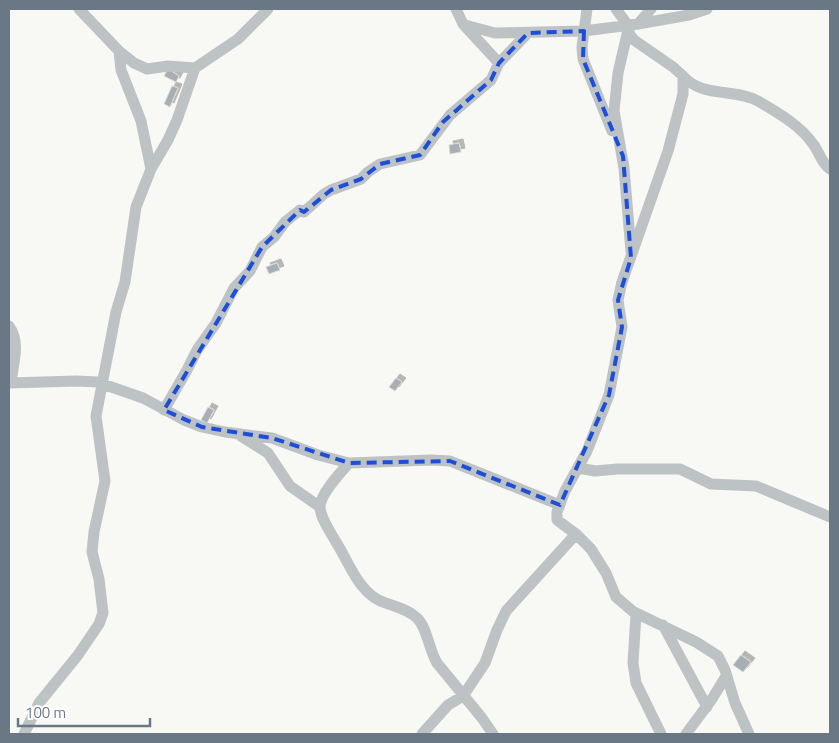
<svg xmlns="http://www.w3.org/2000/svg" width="839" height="743" font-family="'Titillium Web',sans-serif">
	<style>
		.building { fill: #a7aeb4; stroke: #d9d9d8; filter: url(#shadow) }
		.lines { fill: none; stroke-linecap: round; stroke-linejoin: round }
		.minor { stroke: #bdc2c5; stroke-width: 11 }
		.marked { fill: none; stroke: #1d4ed8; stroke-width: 4; stroke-dasharray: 10 6; stroke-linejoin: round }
	</style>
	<defs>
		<filter id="shadow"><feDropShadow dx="4" dy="-4" stdDeviation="0" flood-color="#0004"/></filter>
	</defs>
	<rect width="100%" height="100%" fill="#f8f8f5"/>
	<path class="building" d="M168,69l11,7 -3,6 -12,-6z
		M172,86l6,2 -8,19 -6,-3z
		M459,143l2,9 -11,2 -1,-9z
		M277,263l3,7 -11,4 -3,-7z
		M396,378l6,4 -7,9 -6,-4z
		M208,407l6,3 -7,13 -6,-3z
		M741,655l10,7 -8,10 -10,-7z"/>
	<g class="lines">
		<path class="minor" d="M79,9l40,42 15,12 13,6 21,-3 27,2
			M587,9l-5,38 1,12 29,72
			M616,9l11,15 3,11 4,5 39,27 10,9v18l-15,57 -46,131 -4,18 4,27 -13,68 -22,56 -22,40 -8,21v8l19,14 15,15 15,24 10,24 20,17 -3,49 3,20 25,51
			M638,24l13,-15
			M465,25l30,8 89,-2 54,-7 51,-9 18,-6
			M628,30l-10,43 -4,38 10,57 7,83
			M119,51l2,19 20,51 10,48
			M499,63l29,-30
			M683,76c19,22 51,12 75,25 19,11 43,25 55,43 7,9 8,19 17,25
			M9,326c12,16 4,38 2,57
			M9,383l68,-2 20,1 46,16 41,22 18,7 23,5 47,6 46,17 31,8 82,-3 19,1 110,44
			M164,410l23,-40 10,-20 19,-27 18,-35 16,-17 12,-24 12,-10 11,-15 15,-12 4,2 20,-18 7,-4 30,-11 7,-7 12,-8 40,-9 30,-40 41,-35 8,-17 -36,-39 -7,-15
			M241,436l27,17 22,33 30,21
			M349,463c-8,9 -29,31 -29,44 0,10 11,26 16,35 12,19 20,43 39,56 12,8 29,8 42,20 10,9 12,32 20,45l45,55 11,16
			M579,468l16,3 22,-2h63l31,15 45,2 74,31
			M634,612l62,30 22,14 7,14 10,33 14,31
			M663,625l44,82
			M24,734l15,-31 39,-48 21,-31 4,-11 -4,-34 -7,-27 2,-20 11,-51 -9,-65 20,-104 9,-30 11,-75 15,-38 17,-29 9,-20 18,-52 43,-29 30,-30
			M422,734l26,-29 15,-9 22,-33 12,-33 9,-19 70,-77
			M686,734l26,-35 14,-23"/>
	</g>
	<path class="marked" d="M584,31l-1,28 40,97 8,102 -13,42 4,27 -13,68 -49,110 -110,-44 -101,2 -77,-25 -70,-11 -38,-17 98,-163 38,-37 4,2 27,-22 30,-11 19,-15 40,-9 23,-33 48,-42 8,-17 29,-30z"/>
	<rect width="839" height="743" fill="none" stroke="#697884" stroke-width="20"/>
	<path d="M18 718v8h132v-8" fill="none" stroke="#697884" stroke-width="2.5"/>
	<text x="25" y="718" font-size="15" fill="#697884" stroke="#ffffff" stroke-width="4" paint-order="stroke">100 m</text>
</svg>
